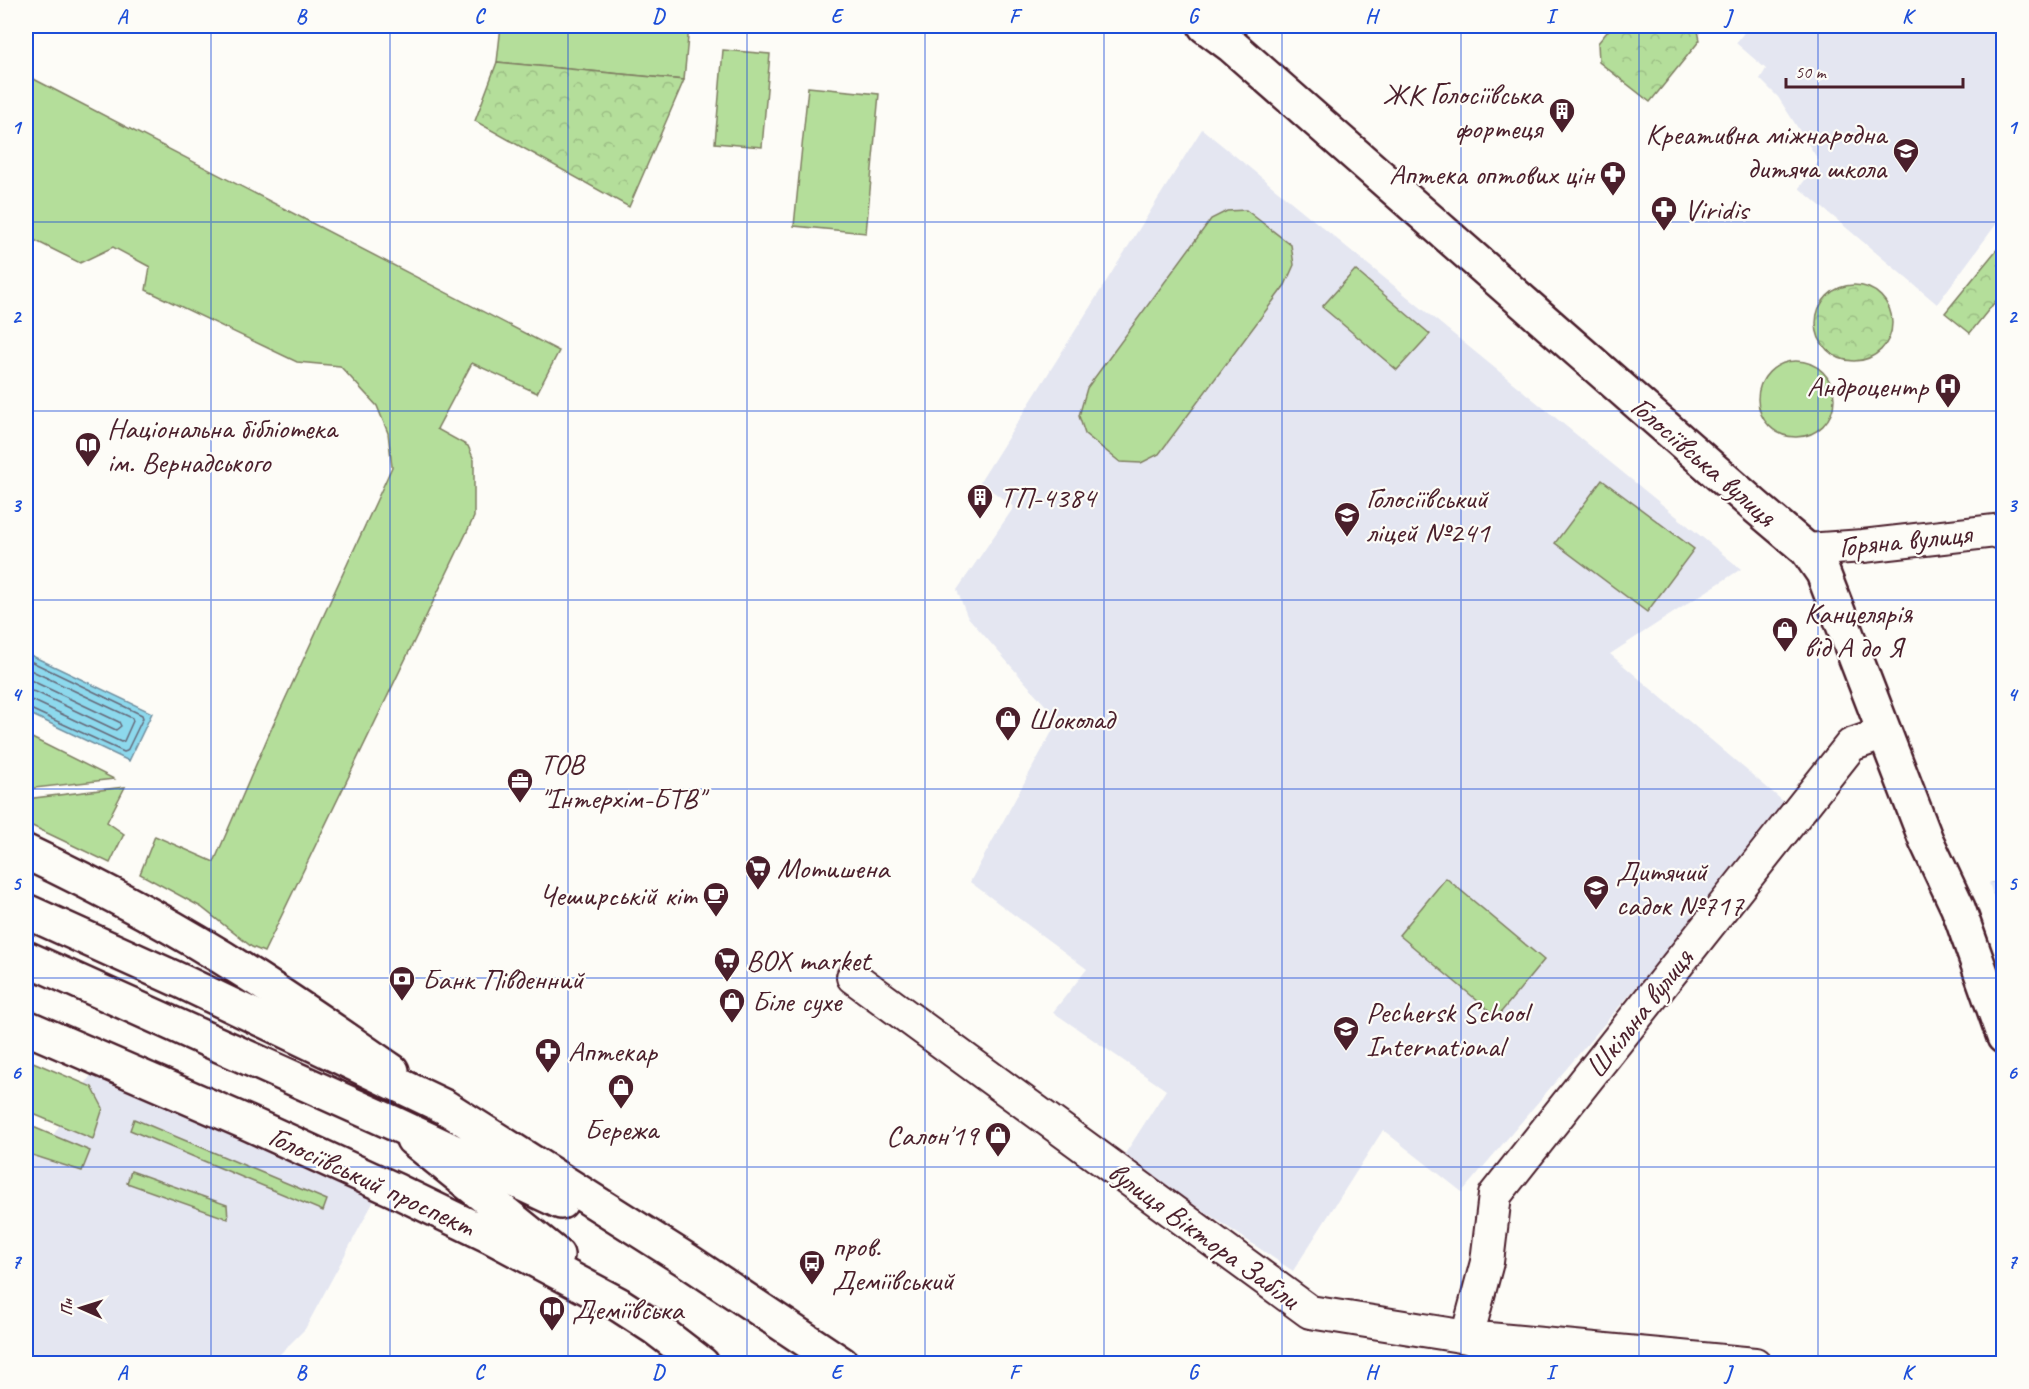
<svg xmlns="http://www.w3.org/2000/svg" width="2029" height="1389" font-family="Caveat,sans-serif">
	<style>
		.built { fill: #e4e6f1 }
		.industrial { fill: url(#industrial-grid) }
		.green { fill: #b4de9a; stroke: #7f7e62; stroke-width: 1.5 }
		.forest { fill: url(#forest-crowns); stroke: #7f7e62; stroke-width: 1.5 }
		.water { fill: #8dd9ed; stroke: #728f9f; stroke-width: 1.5 }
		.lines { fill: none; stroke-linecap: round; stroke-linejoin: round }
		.shore { stroke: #656979; stroke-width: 1.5 }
		.minor-casing { stroke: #4a1f2b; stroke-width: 36 }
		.major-casing { stroke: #4a1f2b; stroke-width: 38 }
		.highway-casing { stroke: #4a1f2b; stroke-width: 38 }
		.minor { stroke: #fdfcf7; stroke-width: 32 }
		.major { stroke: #fdfcf7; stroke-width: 33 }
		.highway { stroke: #fdfcf7; stroke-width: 33 }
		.grid { fill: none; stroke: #1d4ed8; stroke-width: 1.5; stroke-opacity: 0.55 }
		.labels { text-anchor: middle; stroke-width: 4.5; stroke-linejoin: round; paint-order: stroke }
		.poi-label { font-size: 30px; fill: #4a1f2b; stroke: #fdfcf7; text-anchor: start }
		.street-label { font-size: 30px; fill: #4a1f2b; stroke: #fdfcf7 }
		.neatline { fill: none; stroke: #1d4ed8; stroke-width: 2 }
		.grid-label { font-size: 20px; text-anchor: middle; font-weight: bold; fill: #1d4ed8 }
	</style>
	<defs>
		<pattern id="industrial-grid" width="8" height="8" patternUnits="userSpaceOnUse" patternTransform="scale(1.5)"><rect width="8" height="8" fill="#e4e6f1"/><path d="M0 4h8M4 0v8" fill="none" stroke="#c5c5cf"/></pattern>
		<pattern id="forest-crowns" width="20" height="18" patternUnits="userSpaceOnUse" patternTransform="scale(1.5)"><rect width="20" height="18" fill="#b4de9a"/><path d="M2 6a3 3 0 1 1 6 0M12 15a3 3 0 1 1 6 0" fill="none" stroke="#9cbe85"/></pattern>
	</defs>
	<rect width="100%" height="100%" fill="#fdfcf7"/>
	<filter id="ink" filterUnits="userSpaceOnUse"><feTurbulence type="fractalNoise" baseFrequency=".0167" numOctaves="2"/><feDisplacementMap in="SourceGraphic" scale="12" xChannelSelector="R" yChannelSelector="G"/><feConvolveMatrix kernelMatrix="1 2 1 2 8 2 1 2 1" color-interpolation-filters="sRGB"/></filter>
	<g filter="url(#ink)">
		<path class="built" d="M1749,26h254v189l-66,89 -138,-116 20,-27 -41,-64 -18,-18 6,-10 -30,-26z
			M1202,129l539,440 -131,85 181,154 -179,207 -150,177 -79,-62 -90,141 -170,-114 43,-67 -113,-78 34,-43 -117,-87 84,-154 -1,-14 -86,-98 -10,-26 57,-83 -34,-25z
			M91,1075l285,122 -71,132 -34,34h-245v-210l13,5z"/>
		<path class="industrial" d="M2003,879h1l-1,46 -14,-42z"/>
		<path class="green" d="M501,26h188l-5,54 -187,-18z
			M723,50l47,4 -8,93 -47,-4z
			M26,75l533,276 -22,42 -65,-30 -35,66 31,17 6,14v57l-210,435 -12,-5 -51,-40 -61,-33 15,-38 59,26 56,-130 122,-265 -4,-34 -11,-27 -37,-40 -43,-4 -151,-72 4,-23 -37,-20 -33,16 -54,-27z
			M808,87l71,7 -13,139 -72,-7z
			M1246,210l45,35 3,20 -9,20 -126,169 -18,9 -21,-1 -35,-28 -6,-18 8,-28 124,-169 16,-8z
			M1355,270l75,64 -33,36 -75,-63z
			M1758 399a38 38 0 1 1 76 0a38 38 0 1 1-76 0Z
			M1602,480l92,69 -47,63 -92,-69z
			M26,735l88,44 -88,10z
			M125,787l-18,35 17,12 -14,29 -84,-40v-24z
			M1446,878l98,82 -47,57 -98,-82z
			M26,1059l66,28 11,21 -10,31 -67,-28z
			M134,1119l193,81 -4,11 -193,-81z
			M26,1124l64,27 -8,20 -56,-18z
			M131,1171l96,34 1,14 -101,-36z"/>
		<path class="forest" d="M1612,26h85l3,14 -50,62 -51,-40 -1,-19z
			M497,62l187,18 -55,127 -154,-86z
			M2003,242v50l-33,41 -25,-20z
			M1816 323a38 38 0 1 1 76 0a38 38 0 1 1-76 0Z"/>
		<path class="water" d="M26,653l126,60 -23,48 -103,-49z"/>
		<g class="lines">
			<path class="shore" d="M26,659l116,56 1,3 -16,33 -3,1 -98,-45
				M26,668l106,50 1,3 -9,20 -3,1 -87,-41 -8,-2
				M26,678l93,44 2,4 -5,4 -80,-38 -10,-2"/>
			<g class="minor-casing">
				<path id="minor" d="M1807,550l56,-4 141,-16
					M853,977l457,335 157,25 288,27
					M1467,1337l20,-75 8,-67 356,-450 34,-12"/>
			</g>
			<g class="major-casing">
				<path id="major" d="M1205,26l27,20 523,460 52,44 16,23 103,267 32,68 46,129
					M26,852c76,36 150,75 221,121 49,31 97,65 145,98
					M26,1027l222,96 149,68 95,46 126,67 37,24 47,36
					M413,1139l144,116"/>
			</g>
			<g class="highway-casing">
				<path id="highway" d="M26,911l157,71 262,125 243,154 154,103
					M26,958l367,165 168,79"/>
			</g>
			<use href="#minor" class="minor"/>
			<use href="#major" class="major"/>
			<use href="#highway" class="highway"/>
		</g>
	</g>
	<path class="grid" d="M211,26v1338M390,26v1338M568,26v1338M747,26v1338M925,26v1338M1104,26v1338M1282,26v1338M1461,26v1338M1639,26v1338M1818,26v1338M26,222h1978M26,411h1978M26,600h1978M26,789h1978M26,978h1978M26,1167h1978"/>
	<defs>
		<g id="building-pin" transform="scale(1.35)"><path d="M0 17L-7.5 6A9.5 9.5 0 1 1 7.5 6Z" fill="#4a1f2b" stroke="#fdfcf7"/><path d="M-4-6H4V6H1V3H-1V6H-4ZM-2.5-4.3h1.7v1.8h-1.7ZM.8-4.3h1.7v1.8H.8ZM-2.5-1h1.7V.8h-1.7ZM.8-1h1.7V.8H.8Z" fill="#fff"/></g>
		<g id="school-pin" transform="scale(1.35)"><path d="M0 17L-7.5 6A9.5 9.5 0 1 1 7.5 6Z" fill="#4a1f2b" stroke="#fdfcf7"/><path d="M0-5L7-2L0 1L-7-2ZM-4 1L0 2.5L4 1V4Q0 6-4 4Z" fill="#fff"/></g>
		<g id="pharmacy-pin" transform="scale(1.35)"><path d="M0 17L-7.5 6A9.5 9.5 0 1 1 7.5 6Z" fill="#4a1f2b" stroke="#fdfcf7"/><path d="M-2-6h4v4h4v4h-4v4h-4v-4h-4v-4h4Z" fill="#fff"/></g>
		<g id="hospital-pin" transform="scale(1.35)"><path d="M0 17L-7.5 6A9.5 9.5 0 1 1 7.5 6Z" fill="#4a1f2b" stroke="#fdfcf7"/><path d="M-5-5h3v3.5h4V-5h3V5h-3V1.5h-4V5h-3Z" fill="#fff"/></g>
		<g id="library-pin" transform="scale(1.35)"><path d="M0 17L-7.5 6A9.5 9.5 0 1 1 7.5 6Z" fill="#4a1f2b" stroke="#fdfcf7"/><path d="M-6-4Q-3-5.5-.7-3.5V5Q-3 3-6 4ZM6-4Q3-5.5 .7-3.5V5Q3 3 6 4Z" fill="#fff"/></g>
		<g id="shop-pin" transform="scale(1.35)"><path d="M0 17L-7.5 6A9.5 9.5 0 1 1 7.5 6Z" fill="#4a1f2b" stroke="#fdfcf7"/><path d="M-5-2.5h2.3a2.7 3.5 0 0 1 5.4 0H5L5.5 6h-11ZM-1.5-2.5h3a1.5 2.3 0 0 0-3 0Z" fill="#fff"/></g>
		<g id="office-pin" transform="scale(1.35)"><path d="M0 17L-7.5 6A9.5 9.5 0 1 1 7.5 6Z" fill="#4a1f2b" stroke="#fdfcf7"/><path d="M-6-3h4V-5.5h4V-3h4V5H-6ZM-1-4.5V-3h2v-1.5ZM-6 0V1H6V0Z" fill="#fff"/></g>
		<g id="supermarket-pin" transform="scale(1.35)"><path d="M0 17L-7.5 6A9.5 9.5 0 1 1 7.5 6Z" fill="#4a1f2b" stroke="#fdfcf7"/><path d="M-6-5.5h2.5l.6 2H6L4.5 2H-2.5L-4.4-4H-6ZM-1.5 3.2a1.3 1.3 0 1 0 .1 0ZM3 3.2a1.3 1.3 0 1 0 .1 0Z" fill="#fff"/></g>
		<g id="cafe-pin" transform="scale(1.35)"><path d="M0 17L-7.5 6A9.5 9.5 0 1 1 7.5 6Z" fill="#4a1f2b" stroke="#fdfcf7"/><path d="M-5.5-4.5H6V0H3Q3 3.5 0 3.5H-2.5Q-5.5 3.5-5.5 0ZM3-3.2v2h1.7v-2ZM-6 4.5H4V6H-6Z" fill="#fff"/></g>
		<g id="bank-pin" transform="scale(1.35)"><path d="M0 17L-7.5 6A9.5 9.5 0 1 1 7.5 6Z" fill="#4a1f2b" stroke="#fdfcf7"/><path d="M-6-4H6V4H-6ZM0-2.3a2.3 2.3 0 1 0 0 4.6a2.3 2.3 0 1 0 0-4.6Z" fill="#fff"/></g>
		<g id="bus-pin" transform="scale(1.35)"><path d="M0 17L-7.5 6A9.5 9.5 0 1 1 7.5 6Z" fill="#4a1f2b" stroke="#fdfcf7"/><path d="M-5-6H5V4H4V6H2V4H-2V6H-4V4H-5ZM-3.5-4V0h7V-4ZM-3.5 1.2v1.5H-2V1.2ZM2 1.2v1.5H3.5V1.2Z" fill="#fff"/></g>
	</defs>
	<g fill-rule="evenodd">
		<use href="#building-pin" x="1562" y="111"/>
		<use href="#school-pin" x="1906" y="151"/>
		<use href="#pharmacy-pin" x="1613" y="174"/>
		<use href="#pharmacy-pin" x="1664" y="209"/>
		<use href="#hospital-pin" x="1948" y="386"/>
		<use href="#library-pin" x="88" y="445"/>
		<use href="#building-pin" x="980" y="497"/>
		<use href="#school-pin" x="1347" y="515"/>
		<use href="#shop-pin" x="1785" y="630"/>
		<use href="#shop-pin" x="1008" y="719"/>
		<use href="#office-pin" x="520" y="781"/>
		<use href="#supermarket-pin" x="758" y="868"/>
		<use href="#school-pin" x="1596" y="888"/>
		<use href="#cafe-pin" x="716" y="895"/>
		<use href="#supermarket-pin" x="727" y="960"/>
		<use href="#bank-pin" x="402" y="979"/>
		<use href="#shop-pin" x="732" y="1001"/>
		<use href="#school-pin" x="1346" y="1029"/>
		<use href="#pharmacy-pin" x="548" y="1051"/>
		<use href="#shop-pin" x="621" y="1087"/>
		<use href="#shop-pin" x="998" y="1135"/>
		<use href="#bus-pin" x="812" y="1263"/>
		<use href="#library-pin" x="552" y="1309"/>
	</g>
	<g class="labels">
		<g class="poi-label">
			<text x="1542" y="104" text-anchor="end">ЖК Голосіївська<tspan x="1542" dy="34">фортеця</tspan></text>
			<text x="1886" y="144" text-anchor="end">Креативна міжнародна<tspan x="1886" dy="34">дитяча школа</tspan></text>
			<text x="1594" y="184" text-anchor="end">Аптека оптових цін</text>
			<text x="1684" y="219">Viridis</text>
			<text x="1928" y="396" text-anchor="end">Андроцентр</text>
			<text x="107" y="438">Національна бібліотека<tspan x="107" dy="34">ім. Вернадського</tspan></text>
			<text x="1000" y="507">ТП-4384</text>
			<text x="1366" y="508">Голосіївський<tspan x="1366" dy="34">ліцей №241</tspan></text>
			<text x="1804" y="623">Канцелярія<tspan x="1804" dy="34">від А до Я</tspan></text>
			<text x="1028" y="729">Шоколад</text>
			<text x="540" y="774">ТОВ<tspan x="540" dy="34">"Інтерхім-БТВ"</tspan></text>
			<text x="777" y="878">Мотишена</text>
			<text x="1616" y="881">Дитячий<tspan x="1616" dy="34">садок №717</tspan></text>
			<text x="696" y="905" text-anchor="end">Чеширській кіт</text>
			<text x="746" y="970">BOX market</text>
			<text x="422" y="989">Банк Південний</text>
			<text x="752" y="1011">Біле сухе</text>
			<text x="1366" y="1022">Pechersk School<tspan x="1366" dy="34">International</tspan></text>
			<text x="568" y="1061">Аптекар</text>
			<text x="621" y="1139" text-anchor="middle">Бережа</text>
			<text x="978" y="1145" text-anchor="end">Салон'19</text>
			<text x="832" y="1256">пров.<tspan x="832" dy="34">Деміївський</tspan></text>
			<text x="572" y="1319">Деміївська</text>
		</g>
		<g class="street-label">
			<text transform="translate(1704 461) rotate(41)" y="10">Голосіївська вулиця</text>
			<text transform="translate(1905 540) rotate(-6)" y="10">Горяна вулиця</text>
			<text transform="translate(1639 1013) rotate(-52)" y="10">Шкільна вулиця</text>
			<text transform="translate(372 1181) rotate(25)" y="10">Голосіївський проспект</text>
			<text transform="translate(1204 1235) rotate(36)" y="10">вулиця Віктора Забіли</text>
		</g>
	</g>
	<rect width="2029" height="1389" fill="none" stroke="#fdfcf7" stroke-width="66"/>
	<g transform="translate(81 1308) rotate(273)" stroke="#fdfcf7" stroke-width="4.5" paint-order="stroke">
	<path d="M0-4.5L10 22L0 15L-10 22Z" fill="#4a1f2b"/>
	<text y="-9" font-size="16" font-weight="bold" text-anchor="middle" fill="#4a1f2b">Пн</text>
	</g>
	<path d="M1786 78v9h177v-9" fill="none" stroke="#4a1f2b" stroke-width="3"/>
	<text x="1795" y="78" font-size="18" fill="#4a1f2b" stroke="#fdfcf7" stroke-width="4.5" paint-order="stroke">50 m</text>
	<rect x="33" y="33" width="1963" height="1323" class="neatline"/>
	<g class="grid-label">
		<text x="122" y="23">A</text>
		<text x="301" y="23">B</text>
		<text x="479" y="23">C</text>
		<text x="658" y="23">D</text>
		<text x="836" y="23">E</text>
		<text x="1014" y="23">F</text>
		<text x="1193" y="23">G</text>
		<text x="1371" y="23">H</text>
		<text x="1550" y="23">I</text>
		<text x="1728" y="23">J</text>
		<text x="1907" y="23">K</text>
		<text x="16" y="134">1</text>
		<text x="2012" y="134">1</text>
		<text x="16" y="323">2</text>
		<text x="2012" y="323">2</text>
		<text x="16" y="512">3</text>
		<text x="2012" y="512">3</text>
		<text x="16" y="701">4</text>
		<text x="2012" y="701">4</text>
		<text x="16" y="890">5</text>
		<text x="2012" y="890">5</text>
		<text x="16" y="1079">6</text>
		<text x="2012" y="1079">6</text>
		<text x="16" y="1268">7</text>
		<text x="2012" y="1268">7</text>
		<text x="122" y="1379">A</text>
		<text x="301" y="1379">B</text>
		<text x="479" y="1379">C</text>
		<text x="658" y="1379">D</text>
		<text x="836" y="1379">E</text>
		<text x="1014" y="1379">F</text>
		<text x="1193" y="1379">G</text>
		<text x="1371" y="1379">H</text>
		<text x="1550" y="1379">I</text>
		<text x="1728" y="1379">J</text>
		<text x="1907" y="1379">K</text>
	</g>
</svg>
